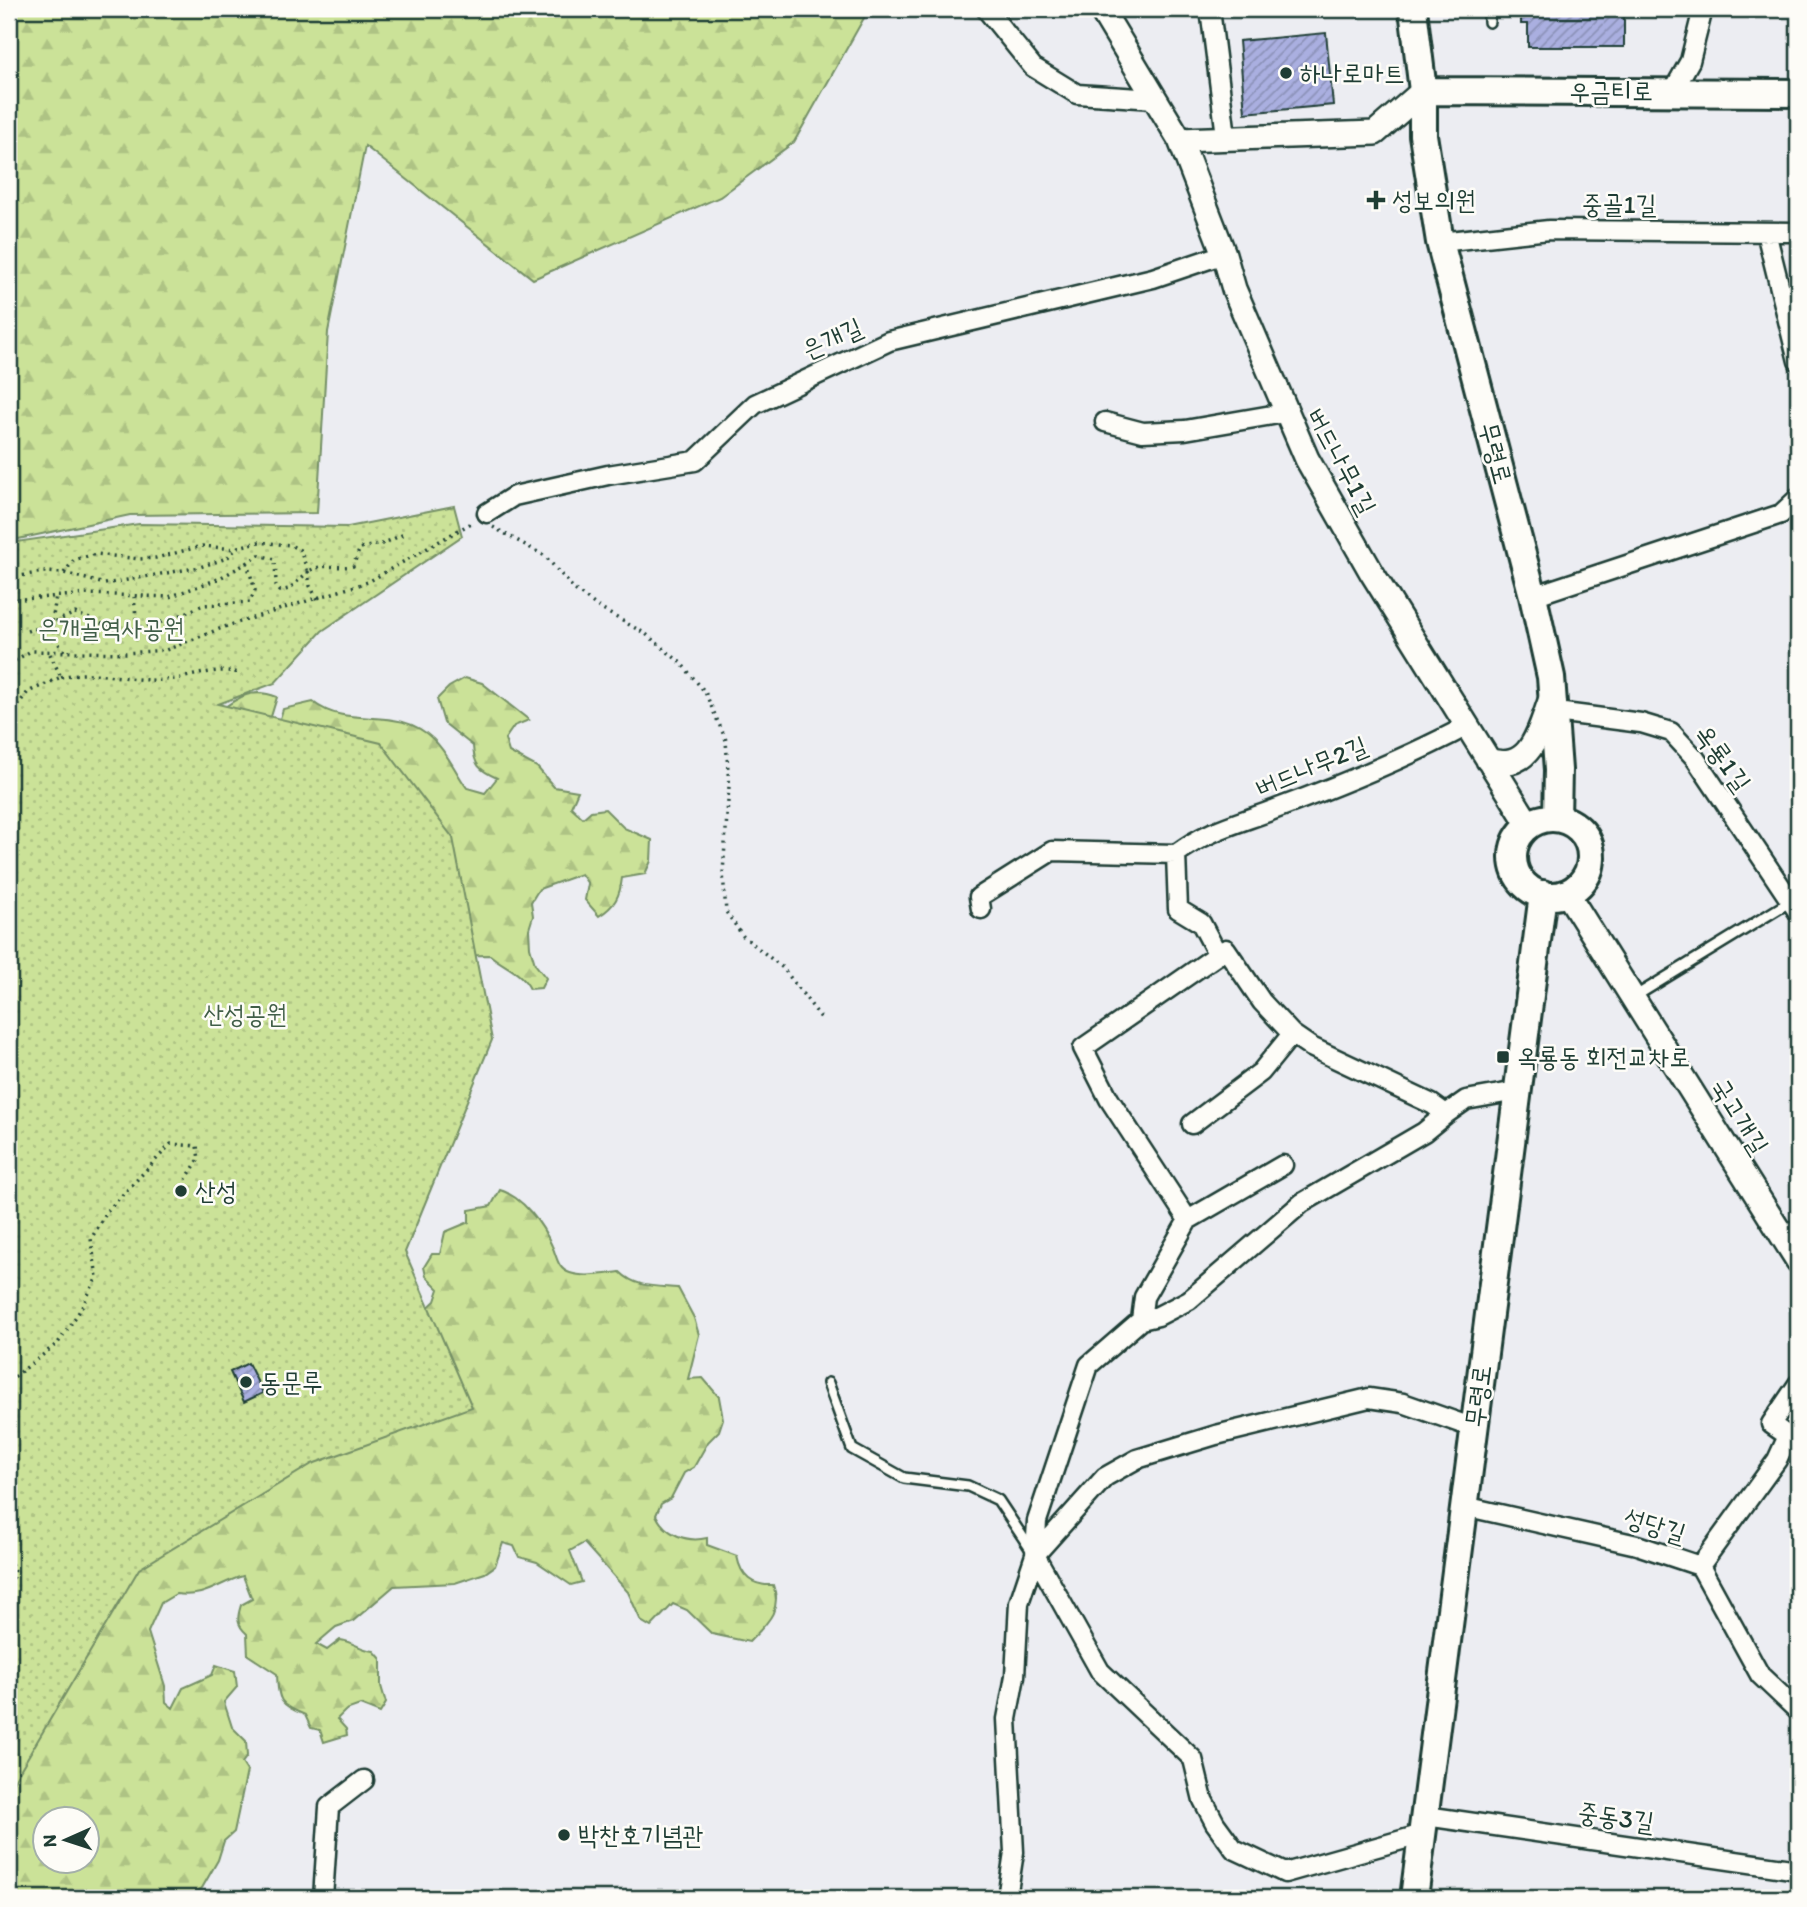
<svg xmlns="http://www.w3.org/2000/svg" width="1807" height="1907" font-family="Itim,'Poor Story',sans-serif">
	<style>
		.forest { fill: url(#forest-firs); stroke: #759066; stroke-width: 2; fill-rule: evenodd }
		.park { fill: url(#park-dots); stroke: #759066; stroke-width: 2 }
		.building { fill: url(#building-hatch); stroke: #1f3d34; stroke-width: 2 }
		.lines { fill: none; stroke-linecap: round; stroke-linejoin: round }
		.service-casing { stroke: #1f3d34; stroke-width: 14 }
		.minor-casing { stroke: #1f3d34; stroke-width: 23 }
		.tertiary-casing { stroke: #1f3d34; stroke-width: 28 }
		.secondary-casing { stroke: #1f3d34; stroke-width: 32 }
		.path { stroke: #1f3d34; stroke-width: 3.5; stroke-dasharray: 2 5; stroke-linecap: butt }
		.service { stroke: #fdfcf7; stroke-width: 9 }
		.minor { stroke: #fdfcf7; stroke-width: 18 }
		.tertiary { stroke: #fdfcf7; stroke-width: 23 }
		.secondary { stroke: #fdfcf7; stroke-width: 26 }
		.poi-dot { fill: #1f3d34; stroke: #fdfcf7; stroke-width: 2.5 }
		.labels { text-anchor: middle; stroke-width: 5; stroke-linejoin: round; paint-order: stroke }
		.poi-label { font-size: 26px; fill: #1f3d34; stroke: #fdfcf7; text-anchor: start }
		.street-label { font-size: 26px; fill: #1f3d34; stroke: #fdfcf7 }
		.park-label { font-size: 26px; fill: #415e48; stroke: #fdfcf7 }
	</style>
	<defs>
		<pattern id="forest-firs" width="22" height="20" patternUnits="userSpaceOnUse" patternTransform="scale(1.75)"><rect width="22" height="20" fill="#cbe298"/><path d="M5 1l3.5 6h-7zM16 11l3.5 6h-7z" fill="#aec384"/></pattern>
		<pattern id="park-dots" width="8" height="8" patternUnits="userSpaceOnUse" patternTransform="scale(1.75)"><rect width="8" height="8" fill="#cbe298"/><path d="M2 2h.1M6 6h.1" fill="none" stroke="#aec384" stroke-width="1.8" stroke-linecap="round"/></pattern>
		<pattern id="building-hatch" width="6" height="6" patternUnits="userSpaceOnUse" patternTransform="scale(1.75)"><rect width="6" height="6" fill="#aaafe0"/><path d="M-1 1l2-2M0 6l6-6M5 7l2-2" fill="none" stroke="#8a90b6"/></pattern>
	</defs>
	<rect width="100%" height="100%" fill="#ecedf2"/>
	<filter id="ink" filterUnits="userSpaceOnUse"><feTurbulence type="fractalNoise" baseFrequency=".0143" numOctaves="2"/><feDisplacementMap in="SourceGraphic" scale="14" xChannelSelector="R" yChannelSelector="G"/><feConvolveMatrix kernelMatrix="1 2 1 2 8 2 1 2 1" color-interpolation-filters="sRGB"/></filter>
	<g filter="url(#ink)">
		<path class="forest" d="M9,9h860l-75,133 -74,55 -187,82 -168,-133 -37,186 -11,181 -187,2 -121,26z
			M465,678l17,5 47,37 -15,6 -9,13 4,13 28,15 17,20 24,4 -7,16 12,11 8,-7 14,-2 19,19 28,12 -1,21 -6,13 -23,4c-2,18 -7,28 -23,38l-14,-16 3,-16 -7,-10 -42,15 -8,13 2,14 -4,13 1,18 5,17 11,14 -5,10 -11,1c-8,-17 -26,-22 -40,-34l-45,1 -105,63 82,294 13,-12 4,-12 -13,-13 -2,-9 8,-13h8l5,-22 24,-10v-12l22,-4 9,-16c23,7 43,35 52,56 5,10 5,23 18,27 15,5 34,1 50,-1 16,16 36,14 58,16l16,30 5,17 -11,44 15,-1 16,19 4,22 -4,12 -11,11 -14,25 -10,6 -13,25 -10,6 -5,11c9,19 30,28 51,23v7l30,11c4,21 15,30 36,29 10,26 -7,39 -24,57l-37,-8 -25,-24 -14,-6 -22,23 -10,-6 -13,-29 -44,-49 -14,8 12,31 -11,3 -34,-23 -18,-5 -5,-11 -11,-3 -8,23 -10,7 -30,10 -61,3 -41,35 -17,6 -20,17 11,6 13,-10c12,1 20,10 34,11l7,8v27l5,17 -6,10 -20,-8 -14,5 -9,9 9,10 1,6 -23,7 -4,-12 -9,-2 -6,-13c-25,-10 -27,-14 -28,-41l-29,-19 -1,-21c-11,-10 -10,-16 -6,-29l11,-6 -9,-23c-27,8 -37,22 -67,18l-15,9 -13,29 17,54 1,16 7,6 10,-20 29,-13 4,-10 19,6 2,16 -13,15 8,25 14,14 1,15 -5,7 5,8 -13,61 -10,9 -6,19 -16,28 -14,10h-179v-770l205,-413c22,-16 36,-29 63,-18l-11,36 8,5 9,-29 30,-7c37,29 83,1 120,37 15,14 22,33 34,49l18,5 12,-15c-18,-8 -23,-13 -24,-32l-29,-23 -7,-24 12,-12zM46,1820h42v42h-42z"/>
		<path class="park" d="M454,506l8,30 -140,95 -47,52 -57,21 163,39 72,95 39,202 -87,212 67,155 -160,57 -173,105 -130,220v-1246l130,-19 209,3z"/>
		<path class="building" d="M1521,9h103v38h-96v-23h-7z
			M1326,33l7,72 -88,8 -6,-72z
			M248,1363l15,30 -19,9 -14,-30z"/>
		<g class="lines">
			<g class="service-casing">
				<path id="service" d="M1489,9v13
					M1634,997l157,-96
					M828,1383l24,66 52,29 64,8 30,14 34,51"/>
			</g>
			<g class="minor-casing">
				<path id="minor" d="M986,9l47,58 44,27 78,5
					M1210,9l16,127
					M1673,91l17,-30 13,-52
					M1766,232l32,129
					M1440,242l109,-12 249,2
					M1105,422l38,10 42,-2 99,-17
					M487,513l27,-17 94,-21 87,-14 60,-57 134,-63 264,-63 71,-24
					M1533,596l248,-82 17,-16
					M1556,712l85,11 30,9 24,26 103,154
					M1176,854c32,-24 60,-30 97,-44 65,-24 132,-51 194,-84
					M981,909l-2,-12 73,-46 124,3 2,55 23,14 17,32
					M1446,1114l20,-14 51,-9
					M1188,1220l-79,-121 -26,-51 143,-99 36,53 30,32 -31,38 -69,52
					M1779,1232l19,-1
					M1141,1320l3,-23 44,-77 95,-55
					M1464,1506l173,39 63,21 60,109 38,36
					M1035,1555l65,116 93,88 10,41 12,23 19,26 51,24 138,-39
					M1035,1555l70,-78 32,-18 79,-24 153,-37 34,5 71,25
					M1700,1566l77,-106 11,-24 -17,-12 27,-40
					M1426,1816l372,54
					M323,1898l6,-91 35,-27
					M1007,1898l7,-46 -7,-133 8,-43 4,-73 16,-48 2,-34 52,-156 52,-45 17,-4 31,-16 113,-97 122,-71 22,-18 -14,-10 -121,-57 -19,-13"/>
			</g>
			<g class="tertiary-casing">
				<path id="tertiary" d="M1101,9l79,131 44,114 10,35 73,170 65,114 157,252
					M1180,140l195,-7 48,-42
					M1488,760c44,14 51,-31 64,-64
					M1567,893l231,368"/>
			</g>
			<g class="secondary-casing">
				<path id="secondary" d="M1413,9l10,82v44l17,107 93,354 18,81 7,93 -1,48
					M1423,91l375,2
					M1513 857a39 39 0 1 1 78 0a39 39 0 1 1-78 0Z
					M1414,1898l129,-1004"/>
			</g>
			<path class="path" d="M493,527l52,29 30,34 26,19 45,25 35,29 24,29 21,48 3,46 -6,87 3,39 17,24 40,32 38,50
				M247,563l12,-8 16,4 1,26 4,6 9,-2 19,-17 2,14 8,14
				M64,573l10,-13 22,-6 43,5 17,-1 46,-12 33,3
				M9,578l34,-6 21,1 41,11 95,-17 27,-9 11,-11 20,-5 32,3 10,5 8,22c15,-10 28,-3 45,-6l7,-18 22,-4 22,-10
				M9,600l80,-6 80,3 49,-18 29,-16 8,27 -5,12 -47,3 -33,15 -33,8 -3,-31
				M27,631l25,-8 4,-27
				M64,651l-8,-11 -4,-17 23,-10 47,19 15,-4
				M9,664l22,-13 95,2 40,-3 61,-24 141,-44 105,-60
				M61,677c35,-9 68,5 103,3 26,-1 49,-14 75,-7
				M9,711h4l-4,6
				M13,711l15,-19 33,-15 -12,-25
				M9,1381l49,-38 23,-34 16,-32 -6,-38 17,-29 63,-66 26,2 2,13 -13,20
				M9,1557l5,14 -5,32"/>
			<use href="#service" class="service"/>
			<use href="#minor" class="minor"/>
			<use href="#tertiary" class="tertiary"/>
			<use href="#secondary" class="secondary"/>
		</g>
	</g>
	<g class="poi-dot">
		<circle cx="1286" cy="73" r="7"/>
		<path d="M1372.5 189.5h7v7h7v7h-7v7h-7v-7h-7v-7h7z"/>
		<rect x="1496" y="1050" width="14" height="14" rx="3.5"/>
		<circle cx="181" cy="1191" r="7"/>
		<circle cx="246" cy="1382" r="7"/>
		<circle cx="564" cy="1835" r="7"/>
	</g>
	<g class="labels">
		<g class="poi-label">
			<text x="1300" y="82">하나로마트</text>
			<text x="1392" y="209">성보의원</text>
			<text x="1517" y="1066">옥룡동 회전교차로</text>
			<text x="195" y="1200">산성</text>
			<text x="260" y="1391">동문루</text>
			<text x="578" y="1844">박찬호기념관</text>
		</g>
		<g class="street-label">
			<text x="1611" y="100">우금티로</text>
			<text x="1619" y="213">중골1길</text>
			<text transform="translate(832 338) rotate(-24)" y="9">은개길</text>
			<text transform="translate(1496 453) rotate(75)" y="9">무령로</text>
			<text transform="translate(1342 461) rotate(62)" y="9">버드나무1길</text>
			<text transform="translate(1723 758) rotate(54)" y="9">옥룡1길</text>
			<text transform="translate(1311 766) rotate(-22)" y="9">버드나무2길</text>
			<text transform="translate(1740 1116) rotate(58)" y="9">국고개길</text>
			<text transform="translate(1478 1396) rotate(-83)" y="9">무령로</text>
			<text transform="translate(1655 1525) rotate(17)" y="9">성당길</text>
			<text transform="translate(1616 1817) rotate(8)" y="9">중동3길</text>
		</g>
		<g class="park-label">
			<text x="111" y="637">은개골역사공원</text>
			<text x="245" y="1023">산성공원</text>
		</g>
	</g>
	<rect width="1807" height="1907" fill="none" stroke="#fdfcf7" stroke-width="35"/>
	<rect x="18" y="18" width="1772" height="1872" fill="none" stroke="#1f3d34" stroke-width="2.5" filter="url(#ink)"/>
	<g transform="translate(66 1840) rotate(267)"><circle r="33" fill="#fdfcf7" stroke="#a4b0a9" stroke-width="2"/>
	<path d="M0-5L12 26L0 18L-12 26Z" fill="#1f3d34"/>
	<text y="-10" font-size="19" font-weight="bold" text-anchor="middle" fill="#1f3d34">N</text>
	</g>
</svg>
